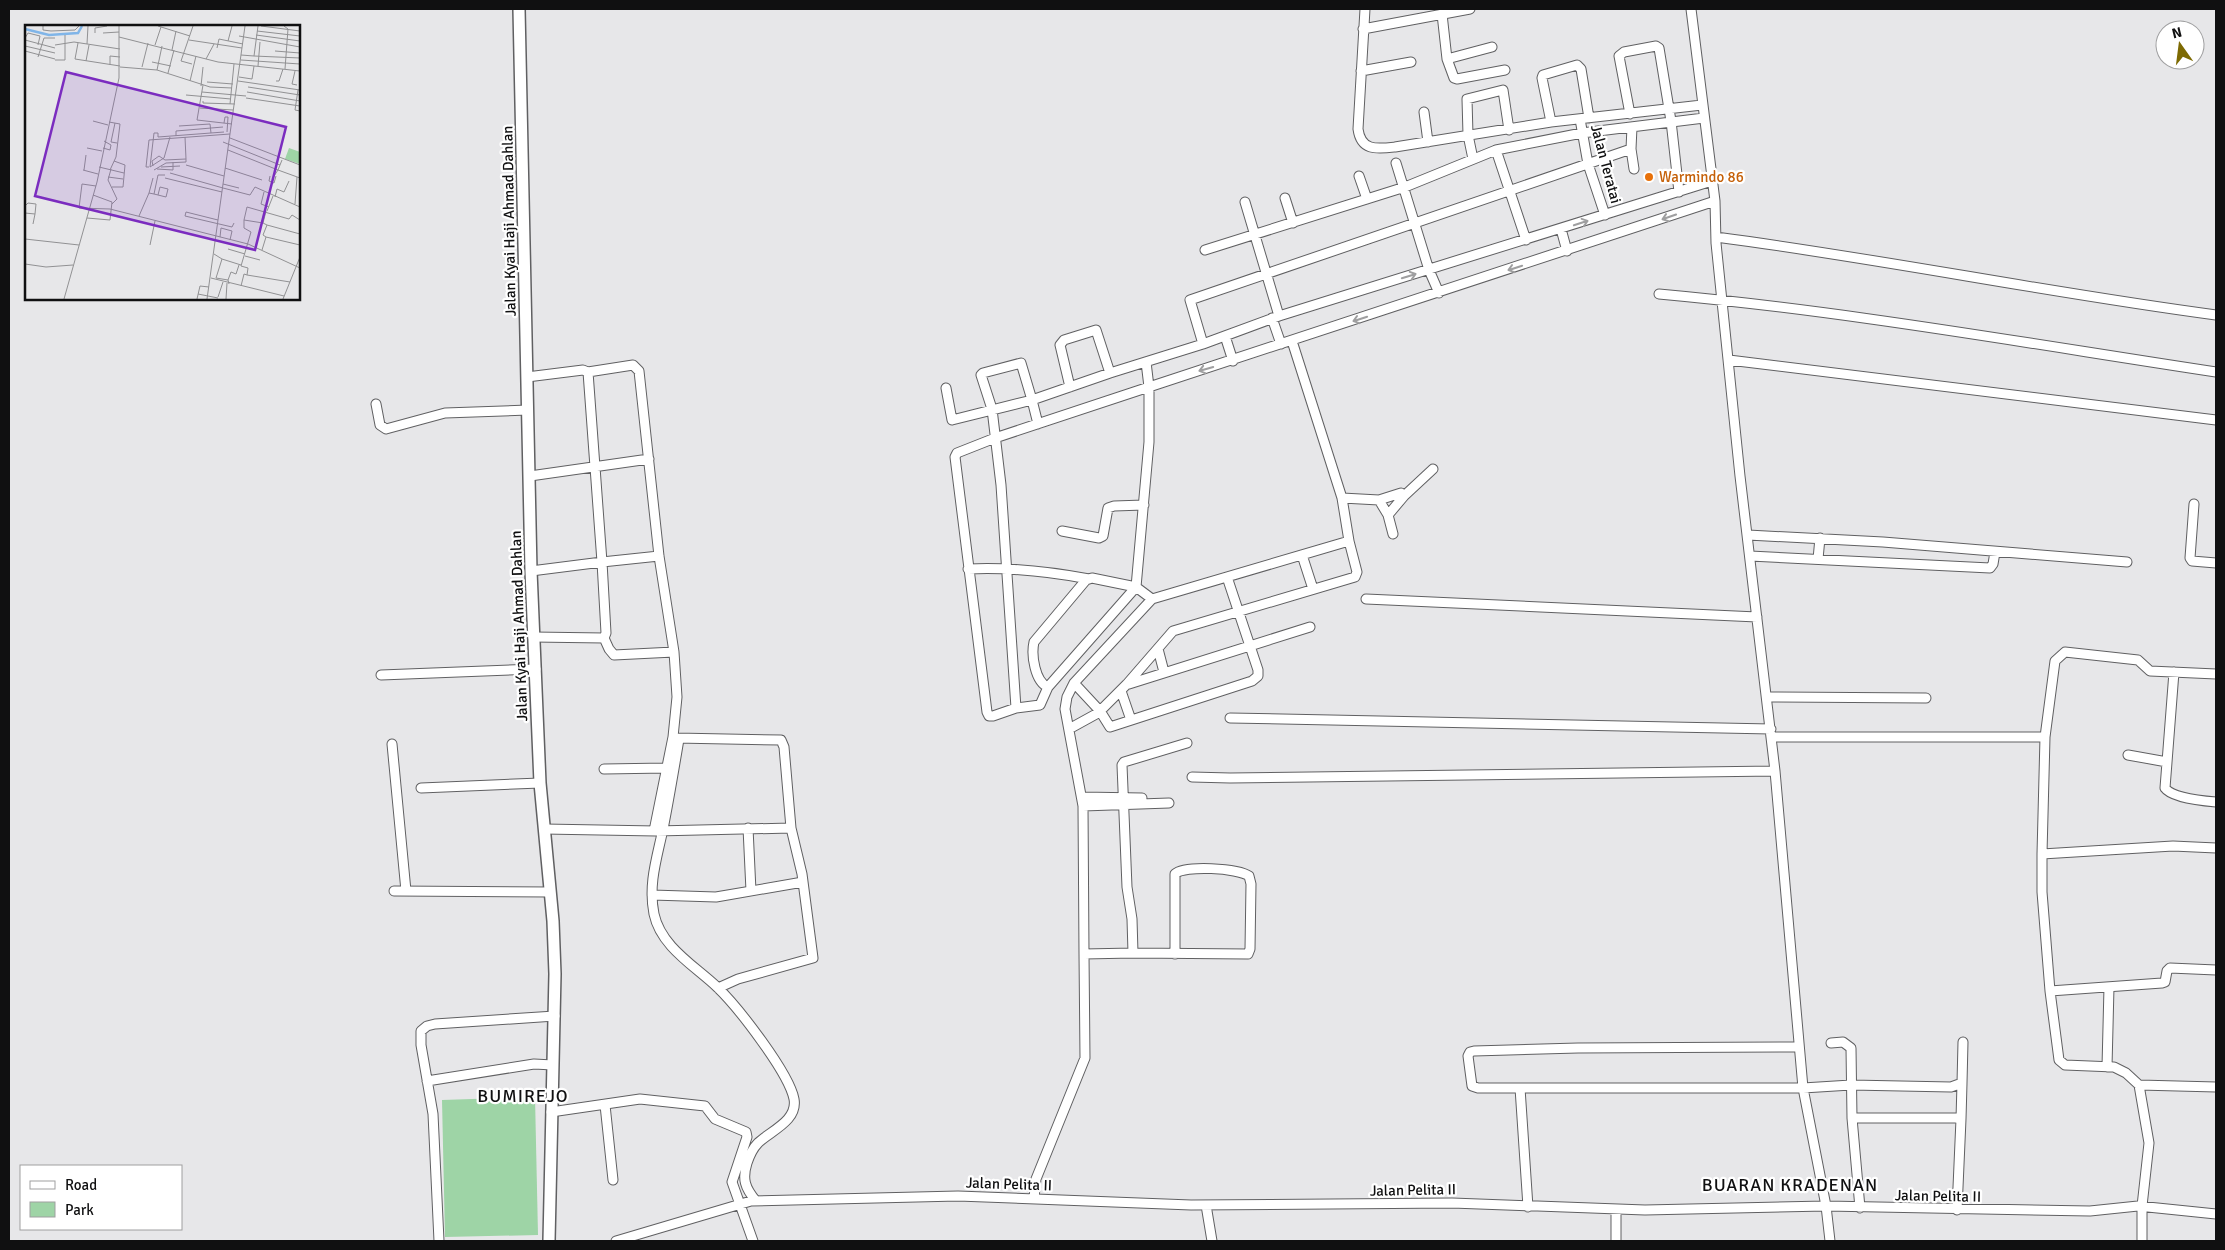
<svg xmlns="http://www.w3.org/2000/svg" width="2225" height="1250" font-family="Signika,sans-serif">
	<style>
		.green { fill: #9ed4a6 }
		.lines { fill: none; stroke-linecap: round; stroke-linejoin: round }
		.minor-casing { stroke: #606062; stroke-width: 11 }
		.tertiary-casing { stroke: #606062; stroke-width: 14 }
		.minor { stroke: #fff; stroke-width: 9 }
		.tertiary { stroke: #fff; stroke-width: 11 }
		.oneway { stroke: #9f9fa0 }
		.food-dot { fill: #e8710a; stroke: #fff; stroke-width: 2 }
		.labels { text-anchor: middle; stroke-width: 4.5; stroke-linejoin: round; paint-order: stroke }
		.street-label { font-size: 15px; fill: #101011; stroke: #fff }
		.food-label { font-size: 15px; fill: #c56008; stroke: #fff; text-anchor: start }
		.quarter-label { font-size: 18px; letter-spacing: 1px; fill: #101011; stroke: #fff }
		.inset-river { fill: none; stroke: #80b5e8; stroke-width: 2.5 }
		.inset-road { fill: none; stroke: #919193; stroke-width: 1 }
		.view { fill: #7b2cbf; fill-opacity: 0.15; stroke: #7b2cbf; stroke-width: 2.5 }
		.inset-edge { fill: none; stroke: #101011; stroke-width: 2.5 }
	</style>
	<rect width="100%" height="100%" fill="#e7e7e9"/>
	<path class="green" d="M535,1097l3,138 -93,2 -3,-137z"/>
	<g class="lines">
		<g class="minor-casing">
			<path id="minor" d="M1365,9l-7,120c3,22 18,20 37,18l156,-25 151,-17
				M1691,9l24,192 1,42 24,233 35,295 28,317 23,118 4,35
				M1442,14l5,45 7,19 3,1 48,-9
				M1363,29l107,-20
				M1447,59l45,-12
				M1361,71l50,-9
				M1424,112l4,30
				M1630,114l-11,-58 5,-4 32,-6 3,2 12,73 8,71
				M1580,119l8,45 17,51
				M1551,122l-9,-44 1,-3 34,-10 4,4 8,49
				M1632,127l-1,22 3,20
				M1496,150l86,-17 122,-15
				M1473,159l-5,-24 -1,-36 36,-9 6,40
				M1396,163l33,107 10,23
				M1359,176l8,23
				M1285,198l8,25
				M1245,202l34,114
				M1561,229l6,22
				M1716,237c168,22 333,56 500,78
				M1205,250l200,-63 91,-37 30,90
				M1659,294c187,17 372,50 557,78
				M1272,318l9,26
				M1225,336l8,25
				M1203,344l-13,-44 441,-151
				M1729,360l487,60
				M1146,362l3,25v55l-13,145 -88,100 -8,18 -24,3 -15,-223 -9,-76 -11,-34 2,-2 38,-10 11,37 78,-27 93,-29 76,-28 433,-135
				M588,372l14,190 57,-6
				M527,377l56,-7 5,2 45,-7 6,6 20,185 15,96 3,45 -4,40 -19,94
				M1070,387l-10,-42 4,-5 32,-10 14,43
				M946,388l6,32 80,-20 6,24
				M376,404l4,21 6,4 59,-16 83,-3
				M530,476l119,-17
				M1404,496l29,-27
				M1342,498l37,2 22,-7 3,3 -16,19
				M1379,500l9,15 5,19
				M2194,504l-4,54 2,3 24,2
				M1062,531l37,7 4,-2 5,-28 6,-2 30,-1
				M1748,535l135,7 244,20
				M1302,555l11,34
				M1750,556l240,12 3,-4 2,-12
				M1818,559l2,-21
				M968,569c43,-2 79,2 121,10
				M531,571l71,-9 4,71 -2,5 -71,-1
				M1152,599l-78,84 -7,14 -2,12 18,97 86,-3
				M1366,599l391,18
				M604,638l5,11 5,6 60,-3
				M1158,649l6,23
				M2174,672l-9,116c7,10 39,13 51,14
				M381,675l155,-6
				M1074,683l26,28 10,16 142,-46 6,-5v-6l-31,-93
				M1129,684l181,-57
				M1048,687c-13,-5 -17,-32 -14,-45l52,-62 6,-2 44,9 16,12 197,-58 -7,-43 -50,-157
				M1121,691l10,29
				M1767,697l159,1
				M1016,708l-23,8h-4l-2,-4 -32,-255 2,-4 38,-15 154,-51 566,-186
				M1230,718l541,11
				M1069,729l29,-16 29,-29 46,-53 182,-54 2,-5 -8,-31
				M1772,737h273l10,-76 10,-9 73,8 12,11 66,3
				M676,738l105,2 3,7 7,81 11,46 11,84 -75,21 -20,9
				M679,739c-5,30 -10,60 -16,90 -6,29 -15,55 -9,85 7,33 41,52 63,73 21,20 72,86 77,112 4,22 -24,32 -36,44 -5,5 -9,14 -11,20 -5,16 -2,25 9,38
				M392,744l14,147
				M2128,755l39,7
				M604,769l62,-1
				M1192,777l38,1 545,-7
				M421,788l119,-5
				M1082,797l60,1
				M1083,806l1,148
				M748,828l3,63
				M544,829l112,2 135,-3
				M2042,854l3,-117
				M394,891l156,1
				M652,895l64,2 87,-15
				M1133,953l115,1 2,-5 1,-65 -2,-8c-11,-8 -65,-11 -74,-2v80
				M2050,991l112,-8 3,-1 2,-11 3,-3 46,2
				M1831,1043l12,-1 8,6 1,70
				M1799,1047l-221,1 -104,3 -4,1 -2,4 4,30 6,2h325l48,-3 100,2 11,-4 1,-41
				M2107,1067l2,-80
				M427,1081l107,-17 19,1
				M2139,1085l77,2
				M1520,1088l8,119
				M605,1105l8,75
				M551,1112l89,-13 65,7 10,13 31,13 1,5 -15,45 21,59
				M1961,1119l1,-36
				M1034,1198l2,-19 49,-121 -1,-104 49,-1 -1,-34 -5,-32 -5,-122 2,-3 63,-19
				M1206,1205l6,36
				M1860,1208l-8,-90h104l5,1 -4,91
				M439,1241l-6,-127 -12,-69v-14l6,-5 8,-2 120,-8
				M616,1241l135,-40 207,-5 233,9 261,-2 193,7 181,-4 264,5 48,-5 78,8
				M1616,1241v-32
				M2142,1241v-35l7,-63 -10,-58 -13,-12 -12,-6 -49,-2 -6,-5 -9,-69 -8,-99v-38l131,-8 43,2"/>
		</g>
		<g class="tertiary-casing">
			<path id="tertiary" d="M519,9l12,562 9,212 13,138 2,53 -6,267"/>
		</g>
		<use href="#minor" class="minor"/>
		<use href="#tertiary" class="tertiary"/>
	</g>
	<defs><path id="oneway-shaft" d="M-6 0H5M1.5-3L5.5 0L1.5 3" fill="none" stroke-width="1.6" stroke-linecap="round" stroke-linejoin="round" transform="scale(1.25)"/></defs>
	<g class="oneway">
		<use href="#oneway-shaft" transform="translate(1669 217) rotate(161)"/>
		<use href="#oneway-shaft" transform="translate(1581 223) rotate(-18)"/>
		<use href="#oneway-shaft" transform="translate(1515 268) rotate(162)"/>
		<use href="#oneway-shaft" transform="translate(1409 276) rotate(-17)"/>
		<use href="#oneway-shaft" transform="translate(1360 319) rotate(162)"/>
		<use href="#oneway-shaft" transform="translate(1206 369) rotate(164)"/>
	</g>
	<circle class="food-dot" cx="1649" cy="177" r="5"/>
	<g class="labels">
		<g class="street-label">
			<text transform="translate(1606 164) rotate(75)" y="5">Jalan Teratai</text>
			<text transform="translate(509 221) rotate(-91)" y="5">Jalan Kyai Haji Ahmad Dahlan</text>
			<text transform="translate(519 626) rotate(-92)" y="5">Jalan Kyai Haji Ahmad Dahlan</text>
			<text transform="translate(1009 1184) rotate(2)" y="5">Jalan Pelita II</text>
			<text transform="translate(1413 1190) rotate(-1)" y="5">Jalan Pelita II</text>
			<text transform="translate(1938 1196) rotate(1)" y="5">Jalan Pelita II</text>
		</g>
		<g class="food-label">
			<text x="1659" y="182">Warmindo 86</text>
		</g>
		<g class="quarter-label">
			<text x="523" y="1102">BUMIREJO</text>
			<text x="1790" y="1191">BUARAN KRADENAN</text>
		</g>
	</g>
	<g transform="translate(25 25)">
		<rect width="275" height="275" fill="#e7e7e9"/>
		<path d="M264,123l11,4v12l-15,-5z" fill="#9ed4a6"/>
		<path class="inset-river" d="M0,4l24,6 29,-2 4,-7"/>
		<path class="inset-road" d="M18,1v4l8,1 24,-1 4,-4M133,1l32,10M236,1l39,5M259,1l4,3 -3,40M232,6l43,5M70,8v-5l12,-2M78,8l16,-1M231,10l44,6M214,11l61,11M94,12l99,25 82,9M0,13l3,-5 12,3 -2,9M0,15l30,8M164,15l53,8M203,16l4,-15M53,18l-3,16 45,7M62,19l1,-18M30,20l19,-3 46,7M130,20l6,-18M0,21l30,7M137,21l-5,24 53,17 22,1M192,23l2,-9 24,5M147,25l4,-19M0,26l30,8M250,26l25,2M216,30l13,1 4,-30M229,31l46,2M13,32l6,-19h11M181,34l8,-15M30,35h10v-25M216,35l59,4M61,36l3,-16M127,37l19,4M167,39l-11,-3 12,-35M85,40v-9l10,1M233,41l2,-24M95,42l37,3M117,42l6,-24M270,46l-3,13 5,1M143,48l6,-23M214,52l13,2 2,-13M165,56l6,-25M213,56l62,9M251,56h3l4,-12M182,57l26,2M178,60l-6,35 35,4M176,61l2,-19M223,62l52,8M273,65l-3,20 5,1M177,67l44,4M222,67l53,9M161,70l45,4M221,73l54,8M178,76v2l32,1M205,79l4,-40M175,83l33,2M68,96l15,4M84,97l11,2 -4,33 -6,13M90,98l-4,19 6,1M199,98l1,-6h3l-1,15M154,101l31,-2 1,9M129,108h4v4l66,-5M129,108l-4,34 14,-9 6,-21M151,111v-5l47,-4M205,113l70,27M198,117l57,23M62,123l15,3M78,123l7,2 1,-5 -7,-4M203,125l50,20 -4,6M257,135l-4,10 22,8M161,140l38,11M128,141l-1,-5 7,-5 6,4 21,-1 -1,-22M74,142l25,6M124,142h-3l3,-27 81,-6M136,142l19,-1M200,143l37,12M86,144l-3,11 9,19 -5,5M132,144l16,1v-8M58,145l15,4M59,145l2,-15M129,145l12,-7 20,-1v-3M145,148l53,15M245,151l-1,5 5,2 2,-7M83,152l15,2M140,153l57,14M198,159l16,4M71,161l-14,-2 -3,24 31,1 138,35 52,24M87,162h11l2,-22 -11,-4M198,163l27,7 5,-8 45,20M239,167l-3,12 8,3M124,168l4,-15M129,169l12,3 2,-8 -8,-2 -2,8M250,172l2,-8 7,3 5,-11M270,179l2,-27M0,181l3,-3 8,1 -1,10M241,186l-3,12 4,2 -4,10 3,2M242,186l6,-15M0,188l10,1 -2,10M114,191l10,-23 5,1 4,-19h7M160,191l47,11 2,-4M160,191l1,-4 32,8M62,193l23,2 2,-18 -19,-7M219,195l19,3M242,200l33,9M195,212l1,-9 11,3 -2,9M0,214l54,6M125,220l5,-24M203,224l17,5M237,225l4,-13 34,8M189,229l8,5 -6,19 12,2 1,4M220,231l15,4M197,234l19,6M0,239l21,3 27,-2M186,253l73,18M203,255l3,-8 5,2 3,-9M265,257l-43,-7 1,-7 -7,-2 10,-34 -7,-4v-8l3,-13 42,12 3,-4 8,5M216,261l3,-12 3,1M173,269l20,4M193,272l5,-15M39,274l33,-117 22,-104v-52M172,274l3,-13 9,1M182,274l38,-273M201,274l1,-16M258,274l17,-42"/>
		<path class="view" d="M41,47l220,55 -31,123 -220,-54z"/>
		<rect width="275" height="275" class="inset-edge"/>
	</g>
	<rect width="2225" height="1250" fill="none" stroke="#101011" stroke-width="20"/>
	<rect x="20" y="1165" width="162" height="65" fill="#ffffff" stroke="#9f9fa0"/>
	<rect x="30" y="1181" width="25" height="8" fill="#ffffff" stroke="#9f9fa0"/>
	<text x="65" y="1190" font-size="15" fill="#101011">Road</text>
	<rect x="30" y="1202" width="25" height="15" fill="#9ed4a6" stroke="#9f9fa0"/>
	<text x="65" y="1215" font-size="15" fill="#101011">Park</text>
	<g transform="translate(2180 45) rotate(346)"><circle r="24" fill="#ffffff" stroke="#9f9fa0"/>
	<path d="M0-4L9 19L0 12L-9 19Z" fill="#7d6a02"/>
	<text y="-8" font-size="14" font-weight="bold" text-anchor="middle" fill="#101011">N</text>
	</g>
</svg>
